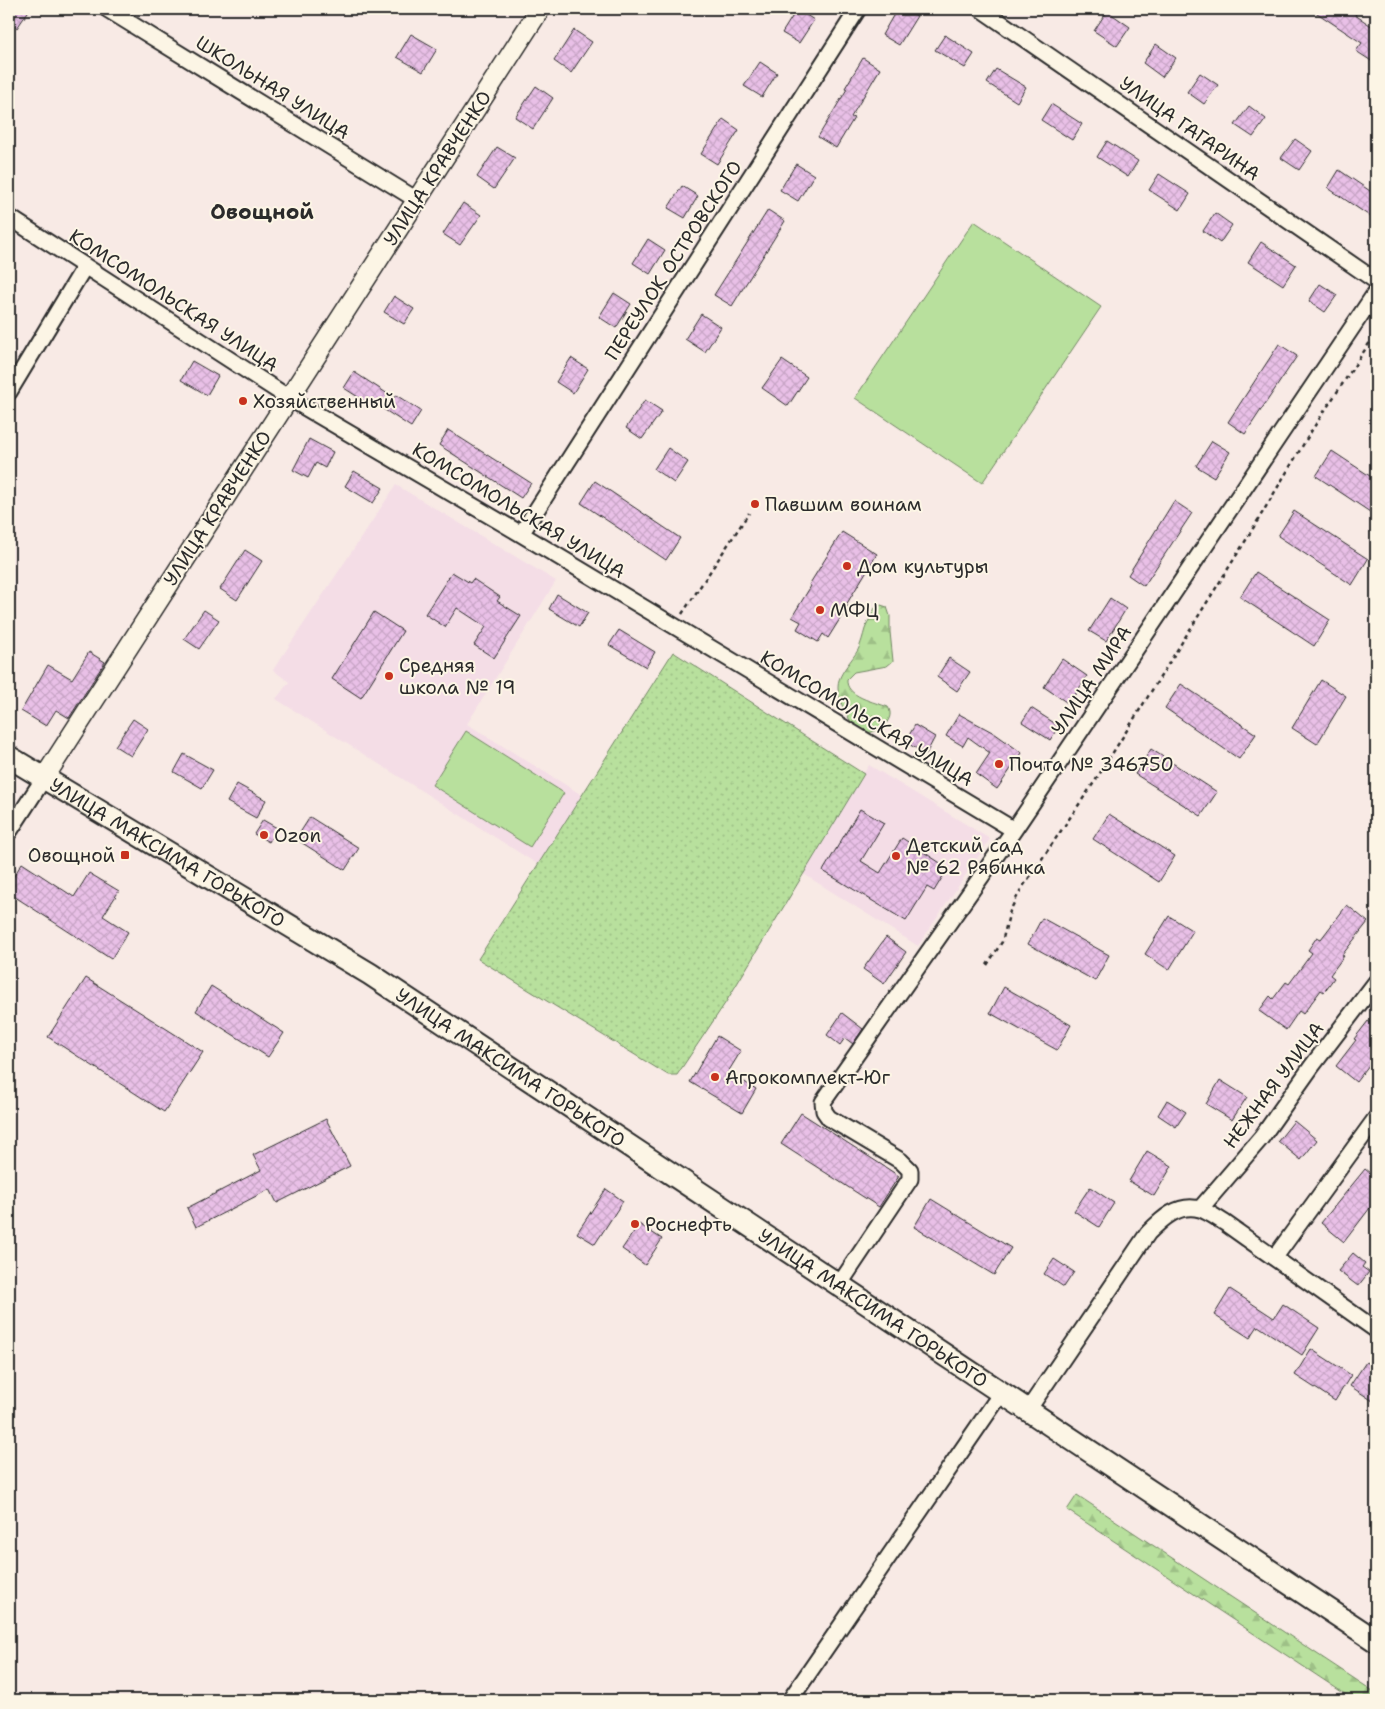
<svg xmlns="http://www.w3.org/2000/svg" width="1385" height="1709" font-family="'Shantell Sans',sans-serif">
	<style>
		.built { fill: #f4dde6 }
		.grass { fill: url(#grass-dots); stroke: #728664 }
		.forest { fill: url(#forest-firs); stroke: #728664 }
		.garden { fill: #b8e09d; stroke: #728664 }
		.building { fill: url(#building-cross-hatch); stroke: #2b2b2b }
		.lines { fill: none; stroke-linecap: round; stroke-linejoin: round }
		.minor-casing { stroke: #2b2b2b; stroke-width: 19 }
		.tertiary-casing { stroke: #2b2b2b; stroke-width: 22 }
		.secondary-casing { stroke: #2b2b2b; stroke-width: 25 }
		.path { stroke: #2b2b2b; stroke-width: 2.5; stroke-dasharray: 4 4; stroke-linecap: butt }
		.minor { stroke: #fcf5e5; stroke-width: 15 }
		.tertiary { stroke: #fcf5e5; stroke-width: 19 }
		.secondary { stroke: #fcf5e5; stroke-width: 21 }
		.poi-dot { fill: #c8321e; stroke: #fcf5e5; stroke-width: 2 }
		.labels { text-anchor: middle; stroke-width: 4; stroke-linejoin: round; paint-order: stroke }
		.street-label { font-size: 19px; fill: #2b2b2b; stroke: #fcf5e5 }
		.poi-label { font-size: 19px; fill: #2b2b2b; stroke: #fcf5e5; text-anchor: start }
		.quarter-label { font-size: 21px; font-weight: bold; fill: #2b2b2b; stroke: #fcf5e5 }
	</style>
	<defs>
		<pattern id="grass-dots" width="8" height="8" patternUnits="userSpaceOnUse" patternTransform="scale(1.25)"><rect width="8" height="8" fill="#b8e09d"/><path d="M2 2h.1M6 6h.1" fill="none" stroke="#9ec087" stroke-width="1.8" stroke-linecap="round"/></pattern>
		<pattern id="forest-firs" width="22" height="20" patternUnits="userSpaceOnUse" patternTransform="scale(1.25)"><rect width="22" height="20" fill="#b8e09d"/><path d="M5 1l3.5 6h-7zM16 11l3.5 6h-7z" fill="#9ec087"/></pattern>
		<pattern id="building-cross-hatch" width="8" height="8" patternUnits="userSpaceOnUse" patternTransform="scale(1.25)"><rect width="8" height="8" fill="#e9c0e7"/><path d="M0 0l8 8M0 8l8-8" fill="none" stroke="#c8a5c6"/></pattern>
	</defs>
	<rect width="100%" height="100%" fill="#f8eae5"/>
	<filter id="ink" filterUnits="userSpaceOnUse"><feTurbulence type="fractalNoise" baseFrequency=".02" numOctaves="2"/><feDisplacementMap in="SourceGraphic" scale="10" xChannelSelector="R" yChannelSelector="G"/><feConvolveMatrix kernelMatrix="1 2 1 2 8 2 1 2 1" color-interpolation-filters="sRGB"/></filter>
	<g filter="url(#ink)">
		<path class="built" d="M396,485l160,96 -89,143 115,71 -43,70 -263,-166 13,-17 -16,-12z
			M869,765l121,74 -72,107 -116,-73z"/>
		<path class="grass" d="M673,652l191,122 -138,228 -49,73h-9l-190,-116z"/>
		<path class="forest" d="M881,605l6,2 3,9v16l3,29 -6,5 -33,6 -7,7c-2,18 28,23 41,28 7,11 -5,22 -16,25 -8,2 -15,-4 -20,-9 -8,-11 -17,-30 -13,-43 4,-11 13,-20 19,-30 3,-6 5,-14 7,-21 3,-8 7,-14 10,-21z
			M1077,1495l299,198v7h-22l-287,-190z"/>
		<path class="garden" d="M974,221l127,86 -119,176 -127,-85z
			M466,731l98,62 -34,54 -98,-62z"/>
		<path class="building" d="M9,9h21l-13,19 -8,-6z
			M797,9l17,11 -15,23 -17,-10z
			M897,9h8l12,7 -18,29 -17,-10z
			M1311,9h49l-5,6 21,14v35l-20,-13 6,-8z
			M1107,11l23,16 -13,19 -23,-15z
			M574,30l18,12 -21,31 -17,-12z
			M411,34l26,15 -14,23 -26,-15z
			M945,35l29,19 -9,14 -30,-18z
			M1156,44l20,14 -14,19 -19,-14z
			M863,58l17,11 -29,48 3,1 -18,30 -18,-11 29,-48 -2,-1z
			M760,62l17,11 -15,24 -18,-11z
			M996,69l30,18 -9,15 -30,-19z
			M1200,73l18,12 -14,19 -17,-12z
			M536,86l17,12 -20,31 -18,-12z
			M1051,104l31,20 -10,16 -31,-20z
			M1249,106l17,13 -13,18 -18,-12z
			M723,119l16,11 -22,34 -16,-10z
			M1295,139l17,12 -13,19 -18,-12z
			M1107,141l31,20 -10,16 -31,-20z
			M497,147l18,11 -21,31 -17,-12z
			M796,164l18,11 -16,26 -18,-11z
			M1339,170l37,25v14l-5,8 -43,-29z
			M1159,174l31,20 -10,16 -31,-20z
			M682,186l16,10 -13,22 -17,-10z
			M463,203l18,12 -21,30 -17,-11z
			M768,210l17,11 -53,85 -18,-11z
			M1215,213l17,12 -12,18 -17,-12z
			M648,239l17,11 -15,24 -17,-11z
			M1261,242l35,23 -13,20 -35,-23z
			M1320,284l17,11 -12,17 -16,-11z
			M614,293l17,11 -15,24 -17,-11z
			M394,296l20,13 -10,15 -20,-12z
			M701,314l20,13 -16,25 -20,-13z
			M1279,344l18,12 -52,78 -17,-12z
			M571,358l17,11 -15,24 -17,-11z
			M782,360l25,17 -19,29 -26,-18z
			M192,361l26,15 -11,19 -26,-15z
			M354,372l40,26 2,-3 25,16 -10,16 -40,-26 -2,3 -25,-16z
			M645,400l17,11 -20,28 -16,-11z
			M448,430l83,53 -10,15 -82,-53z
			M309,439l24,13 -8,16 -9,-5 -8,15 -15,-8z
			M1212,441l18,11 -16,25 -18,-11z
			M668,448l20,14 -14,21 -20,-14z
			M1332,451l44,29v36l-60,-40z
			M354,471l29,17 -10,15 -28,-17z
			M595,481l85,57 -14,22 -85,-57z
			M1174,501l18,12 -48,73 -16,-11z
			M1294,511l74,48 -16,26 -74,-49z
			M842,532l35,22 -31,51 2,1 -20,32 -5,-4 -5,8 -21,-13 4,-7 -9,-5 19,-31 -2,-1z
			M245,550l17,11 -25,39 -17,-11z
			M452,572l18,11 3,-4 27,18 -3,4 24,15 -27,42 -20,-13 12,-18 -29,-19 -12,19 -20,-13z
			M1256,572l74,48 -16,26 -74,-49z
			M557,594l31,19 -9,14 -30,-18z
			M1110,598l16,11 -20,32 -17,-10z
			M204,610l15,10 -20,29 -15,-10z
			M374,612l29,19 -42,67 -29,-19z
			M619,630l36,22 -9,15 -37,-22z
			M89,652l16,10 -36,56 -13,-8 -10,16 -25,-15 27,-46 24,14z
			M949,658l21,14 -13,19 -20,-14z
			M1062,659l25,17 -18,28 -25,-17z
			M1321,680l25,16 -29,48 -25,-16z
			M1181,684l75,50 -17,25 -74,-51z
			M1031,708l28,18 -9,14 -28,-18z
			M959,714l35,19 28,20 -25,36 -21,-15 14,-21 -22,-16 -5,9 -17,-10z
			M133,719l15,10 -17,27 -16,-10z
			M915,725l20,12 -9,17 -21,-12z
			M1151,749l66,43 -16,24 -66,-42z
			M184,754l29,16 -11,18 -28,-16z
			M237,784l29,16 -10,18 -29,-16z
			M860,809l24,14 -23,38 19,12 22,-35 46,30 -14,23 -7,-4 -21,34 -83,-50z
			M1109,814l66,42 -16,26 -66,-43z
			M310,817l49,31 -14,22 -49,-31z
			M263,820l14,8 -8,14 -15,-8z
			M22,863l52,34 15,-24 30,18 -16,25 25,16 -17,27 -102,-66v-9z
			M1347,905l21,17 -26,33 2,1 -14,19 4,3 -10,14 -3,-2 -18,24 -4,-3 -13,19 -27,-19 11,-15 3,3 13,-17 3,2 23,-31 -4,-3 9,-13 4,2z
			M1169,916l24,15 -24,39 -24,-16z
			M1042,918l67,37 -14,26 -67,-37z
			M886,937l20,15 -22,32 -21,-15z
			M86,978l117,74 -39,60 -116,-75z
			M211,986l73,47 -16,24 -72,-46z
			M1004,987l67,38 -14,25 -67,-37z
			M842,1013l21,16 -10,15 -8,-6 -5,7 -13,-10z
			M1368,1021l8,6v29l-20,26 -20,-16 20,-26 -2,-1z
			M717,1036l24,15 -13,21 28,17 -14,24 -52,-31z
			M1220,1080l27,17 -15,23 -26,-16z
			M1167,1100l19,12 -10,15 -18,-12z
			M801,1113l98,63 -20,31 -98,-63z
			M326,1119l24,47 -73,37 -7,-14 -74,38 -9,-19 74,-38 -8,-15z
			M1294,1121l23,19 -16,20 -23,-19z
			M1147,1151l25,15 -18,30 -25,-15z
			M1365,1169l11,9v22l-32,42 -23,-19z
			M1090,1187l24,16 -15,24 -25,-16z
			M606,1189l17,12 -28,43 -18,-11z
			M931,1199l80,49 -17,27 -80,-48z
			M639,1224l23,15 -17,26 -23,-16z
			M1353,1253l12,10 -3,4 7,5 -11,14 -20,-15z
			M1054,1259l20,13 -10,15 -20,-13z
			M1230,1289l44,29 9,-14 36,24 -17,27 -44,-29 -8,12 -36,-23z
			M1311,1349l40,26 -16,26 -40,-26z
			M1366,1362l10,7v34l-26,-17z"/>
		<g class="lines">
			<g class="minor-casing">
				<path id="minor" d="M107,9l310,191
					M981,9l395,272
					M9,217l280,181 232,136 493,296
					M9,392l76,-126
					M521,534l337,-525
					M9,832l35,-54
					M1200,1209l61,-71 51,-72 64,-84
					M1275,1257l101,-139
					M839,1285l71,-106v-9l-9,-9 -72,-43 -5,-7 -1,-9 191,-272 362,-538
					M1028,1410l120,-177c14,-14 30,-30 52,-24 9,3 18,10 25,14l151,107
					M790,1700l212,-308"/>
			</g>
			<g class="tertiary-casing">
				<path id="tertiary" d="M44,778l496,-769"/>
			</g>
			<g class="secondary-casing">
				<g id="secondary">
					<path id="s1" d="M9,757l361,217 1006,667"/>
				</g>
			</g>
			<path class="path" d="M682,614l67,-101
				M987,965l15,-23 8,-31 10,-20 77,-113 149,-238 66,-110 64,-97"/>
			<use href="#minor" class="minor"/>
			<use href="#tertiary" class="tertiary"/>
			<use href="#secondary" class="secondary"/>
		</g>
	</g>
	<g class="poi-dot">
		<circle cx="243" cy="401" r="5"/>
		<circle cx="755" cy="504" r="5"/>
		<circle cx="847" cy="566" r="5"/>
		<circle cx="820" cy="610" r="5"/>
		<circle cx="389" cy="676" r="5"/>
		<circle cx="999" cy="764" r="5"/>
		<circle cx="264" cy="835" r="5"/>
		<rect x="120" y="850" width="10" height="10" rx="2.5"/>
		<circle cx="896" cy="856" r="5"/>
		<circle cx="715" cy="1077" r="5"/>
		<circle cx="635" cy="1224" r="5"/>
	</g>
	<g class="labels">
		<g class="street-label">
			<text transform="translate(273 87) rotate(32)" y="7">ШКОЛЬНАЯ УЛИЦА</text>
			<text transform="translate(1190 128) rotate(35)" y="7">УЛИЦА ГАГАРИНА</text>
			<text transform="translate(437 168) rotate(-57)" y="7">УЛИЦА КРАВЧЕНКО</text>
			<text transform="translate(673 260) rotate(-57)" y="7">ПЕРЕУЛОК ОСТРОВСКОГО</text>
			<text transform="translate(174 300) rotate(33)" y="7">КОМСОМОЛЬСКАЯ УЛИЦА</text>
			<text transform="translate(217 508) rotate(-57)" y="7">УЛИЦА КРАВЧЕНКО</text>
			<text transform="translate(519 510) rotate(31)" y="7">КОМСОМОЛЬСКАЯ УЛИЦА</text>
			<text transform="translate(1091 680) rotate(-56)" y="7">УЛИЦА МИРА</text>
			<text transform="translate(867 718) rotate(31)" y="7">КОМСОМОЛЬСКАЯ УЛИЦА</text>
			<text dy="7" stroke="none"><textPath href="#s1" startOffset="185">УЛИЦА МАКСИМА ГОРЬКОГО</textPath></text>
			<text dy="7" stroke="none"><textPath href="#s1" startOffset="590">УЛИЦА МАКСИМА ГОРЬКОГО</textPath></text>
			<text transform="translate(1273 1085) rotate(-53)" y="7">НЕЖНАЯ УЛИЦА</text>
			<text dy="7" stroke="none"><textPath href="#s1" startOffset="1025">УЛИЦА МАКСИМА ГОРЬКОГО</textPath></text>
		</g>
		<g class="poi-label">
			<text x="253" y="408">Хозяйственный</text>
			<text x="765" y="511">Павшим воинам</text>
			<text x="857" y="573">Дом культуры</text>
			<text x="830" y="617">МФЦ</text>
			<text x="399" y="672">Средняя<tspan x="399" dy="22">школа № 19</tspan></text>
			<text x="1009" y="771">Почта № 346750</text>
			<text x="274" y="842">Ozon</text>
			<text x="906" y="852">Детский сад<tspan x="906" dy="22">№ 62 Рябинка</tspan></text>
			<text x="115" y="862" text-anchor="end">Овощной</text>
			<text x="725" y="1084">Агрокомплект-Юг</text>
			<text x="645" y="1231">Роснефть</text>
		</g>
		<g class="quarter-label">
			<text x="262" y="219">Овощной</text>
		</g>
	</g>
	<rect width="1385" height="1709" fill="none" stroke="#fcf5e5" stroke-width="30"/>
	<rect x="15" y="15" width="1355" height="1679" fill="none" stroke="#2b2b2b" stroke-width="2" filter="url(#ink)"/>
</svg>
